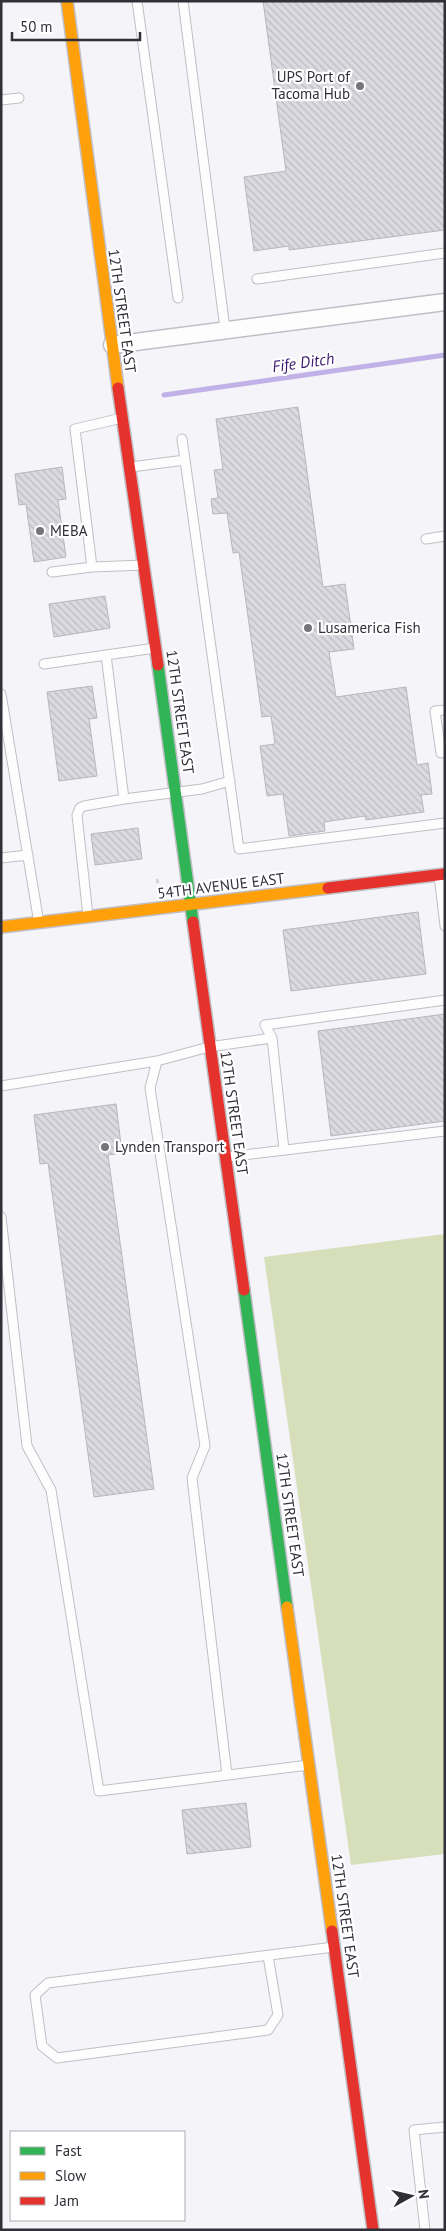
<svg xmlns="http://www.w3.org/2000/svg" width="446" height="2231" font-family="'PT Sans',sans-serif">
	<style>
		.green { fill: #d6dfba }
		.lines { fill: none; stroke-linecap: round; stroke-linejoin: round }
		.stream { stroke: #c0b2e7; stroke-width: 5 }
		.building { fill: url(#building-back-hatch); stroke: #b8b7bd }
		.lane-casing { stroke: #c0bfc5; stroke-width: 11 }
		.street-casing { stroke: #c0bfc5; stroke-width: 19 }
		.fast-casing { stroke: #c0bfc5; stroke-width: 14 }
		.slow-casing { stroke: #c0bfc5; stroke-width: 14 }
		.jam-casing { stroke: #c0bfc5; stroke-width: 14 }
		.path { stroke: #d3d3d6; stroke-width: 3; stroke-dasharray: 5 2.5; stroke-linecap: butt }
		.lane { stroke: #fefdfe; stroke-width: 9 }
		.street { stroke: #fefdfe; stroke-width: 16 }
		.fast { stroke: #30b455; stroke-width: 11 }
		.slow { stroke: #ff9f0a; stroke-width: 11 }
		.jam { stroke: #e5322d; stroke-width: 11 }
		.poi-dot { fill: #76747b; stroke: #fff; stroke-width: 2 }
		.labels { text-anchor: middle; stroke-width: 4.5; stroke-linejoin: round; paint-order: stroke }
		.poi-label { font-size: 15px; fill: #312f37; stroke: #fff; text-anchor: start }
		.street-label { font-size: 15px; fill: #312f37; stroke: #fff }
		.water-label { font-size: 16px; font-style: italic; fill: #3a176c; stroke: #fff }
	</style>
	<defs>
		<pattern id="building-back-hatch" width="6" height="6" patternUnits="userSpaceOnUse" patternTransform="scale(1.25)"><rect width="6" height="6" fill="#dbdae0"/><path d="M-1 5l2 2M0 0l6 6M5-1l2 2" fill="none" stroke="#bcbbc1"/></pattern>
	</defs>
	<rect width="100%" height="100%" fill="#f5f4f9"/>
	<path class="green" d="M445,1234v620l-94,11 -87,-608z"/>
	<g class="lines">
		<path class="stream" d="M164,395l281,-40"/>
	</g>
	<path class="building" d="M263,1h182v229l-156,20v-4l-35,5 -10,-74 42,-6z
		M298,407l25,180 22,-3 9,65 -25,3 7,45 70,-10 11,78 11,-2 4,31 -11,1 3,17 -58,8 -1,-4 -41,6 1,9 -36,5 -6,-42 -16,2 -7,-50 15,-2 -4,-28 -9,1 -23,-165 -6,1 -6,-40 -14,1 -2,-15 7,-1 -4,-28 9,-1 -7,-50z
		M62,467l4,32 -8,1 8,57 -32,5 -8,-58 -7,1 -4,-31z
		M105,596l5,32 -56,9 -5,-33z
		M92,686l5,32 -8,1 8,57 -38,5 -12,-89z
		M138,828l4,31 -47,6 -4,-31z
		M418,912l8,62 -135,17 -8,-61z
		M445,1014v107l-114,15 -13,-105z
		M116,1104l6,49 -14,2 46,334 -60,8 -46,-334 -8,1 -6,-49z
		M246,1803l5,44 -64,7 -5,-44z"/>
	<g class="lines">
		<g class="lane-casing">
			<path id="lane" d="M137,1l41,297
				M183,1l42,328
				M1,100l18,-2
				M257,279l188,-26
				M122,418l-47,11 17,138 52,-2
				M182,439l3,21
				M131,467l54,-7 54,389 206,-26
				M426,539l19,-3
				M52,572l40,-5
				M106,655l18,144 78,-10 28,-8
				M44,664l111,-16
				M1,694l38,229
				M445,710l-10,1 6,42 4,-1
				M1,858l27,-3
				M439,875l6,51
				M88,916l-11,-101 3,-7 4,-2 40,-7
				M157,1061l-7,27 55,358 -13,32 35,297
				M1,1086l156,-25 52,-14 63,-9
				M284,1150l-12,-112 -7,-13 180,-25
				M226,1157l219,-26
				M1,1217l26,229 24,44 48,301 210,-26
				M268,1956l10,59 -10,15 -211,28 -15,-12 -7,-51 13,-12 286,-36
				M425,2230l-11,-100 31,-3"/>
		</g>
		<g class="street-casing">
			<path id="street" d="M112,345l333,-43"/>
		</g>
		<g class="fast-casing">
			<path id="fast" d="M158,665l35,257
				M244,1290l43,317"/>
		</g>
		<g class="slow-casing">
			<path id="slow" d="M67,1l51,387
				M1,927l327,-39
				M287,1607l45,324"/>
		</g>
		<g class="jam-casing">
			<path id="jam" d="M118,388l40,277
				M328,888l117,-14
				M193,922l51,368
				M332,1931l41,299"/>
		</g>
		<path class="path" d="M157,879l1,4"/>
		<use href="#lane" class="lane"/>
		<use href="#street" class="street"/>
		<use href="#fast" class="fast"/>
		<use href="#slow" class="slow"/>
		<use href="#jam" class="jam"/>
	</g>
	<g class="poi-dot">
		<circle cx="360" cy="86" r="5"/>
		<circle cx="40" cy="531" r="5"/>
		<circle cx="308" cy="628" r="5"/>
		<circle cx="105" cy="1147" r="5"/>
	</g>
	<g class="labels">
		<g class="poi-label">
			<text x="350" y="82" text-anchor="end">UPS Port of<tspan x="350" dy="17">Tacoma Hub</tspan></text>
			<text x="50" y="536">MEBA</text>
			<text x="318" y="633">Lusamerica Fish</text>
			<text x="115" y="1152">Lynden Transport</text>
		</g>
		<g class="street-label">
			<text transform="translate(122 311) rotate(82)" y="5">12TH STREET EAST</text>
			<text transform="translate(180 712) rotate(82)" y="5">12TH STREET EAST</text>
			<text transform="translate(221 886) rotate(-7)" y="5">54TH AVENUE EAST</text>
			<text transform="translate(234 1113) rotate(82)" y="5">12TH STREET EAST</text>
			<text transform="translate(290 1515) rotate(82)" y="5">12TH STREET EAST</text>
			<text transform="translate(345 1916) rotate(82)" y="5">12TH STREET EAST</text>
		</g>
		<g class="water-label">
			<text transform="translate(303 362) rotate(-8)" y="6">Fife Ditch</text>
		</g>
	</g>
	<rect width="446" height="2231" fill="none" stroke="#312f37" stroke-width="5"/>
	<rect x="10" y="2131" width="175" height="90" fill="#ffffff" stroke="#adacaf"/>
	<rect x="20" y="2147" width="25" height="8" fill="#30b455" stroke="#adacaf"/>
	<text x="55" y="2156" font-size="15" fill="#312f37">Fast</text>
	<rect x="20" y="2172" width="25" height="8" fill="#ff9f0a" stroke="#adacaf"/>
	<text x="55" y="2181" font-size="15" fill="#312f37">Slow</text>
	<rect x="20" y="2197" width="25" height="8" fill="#e5322d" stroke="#adacaf"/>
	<text x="55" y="2206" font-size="15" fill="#312f37">Jam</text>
	<g transform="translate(411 2196) rotate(82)" stroke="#ffffff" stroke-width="4" paint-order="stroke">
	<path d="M0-4L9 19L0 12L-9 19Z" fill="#312f37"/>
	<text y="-8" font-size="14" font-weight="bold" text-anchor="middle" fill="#312f37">N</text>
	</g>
	<path d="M12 32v8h128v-8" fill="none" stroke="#312f37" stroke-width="2.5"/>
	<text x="20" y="32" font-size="15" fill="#312f37" stroke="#ffffff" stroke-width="4" paint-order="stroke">50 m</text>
</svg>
